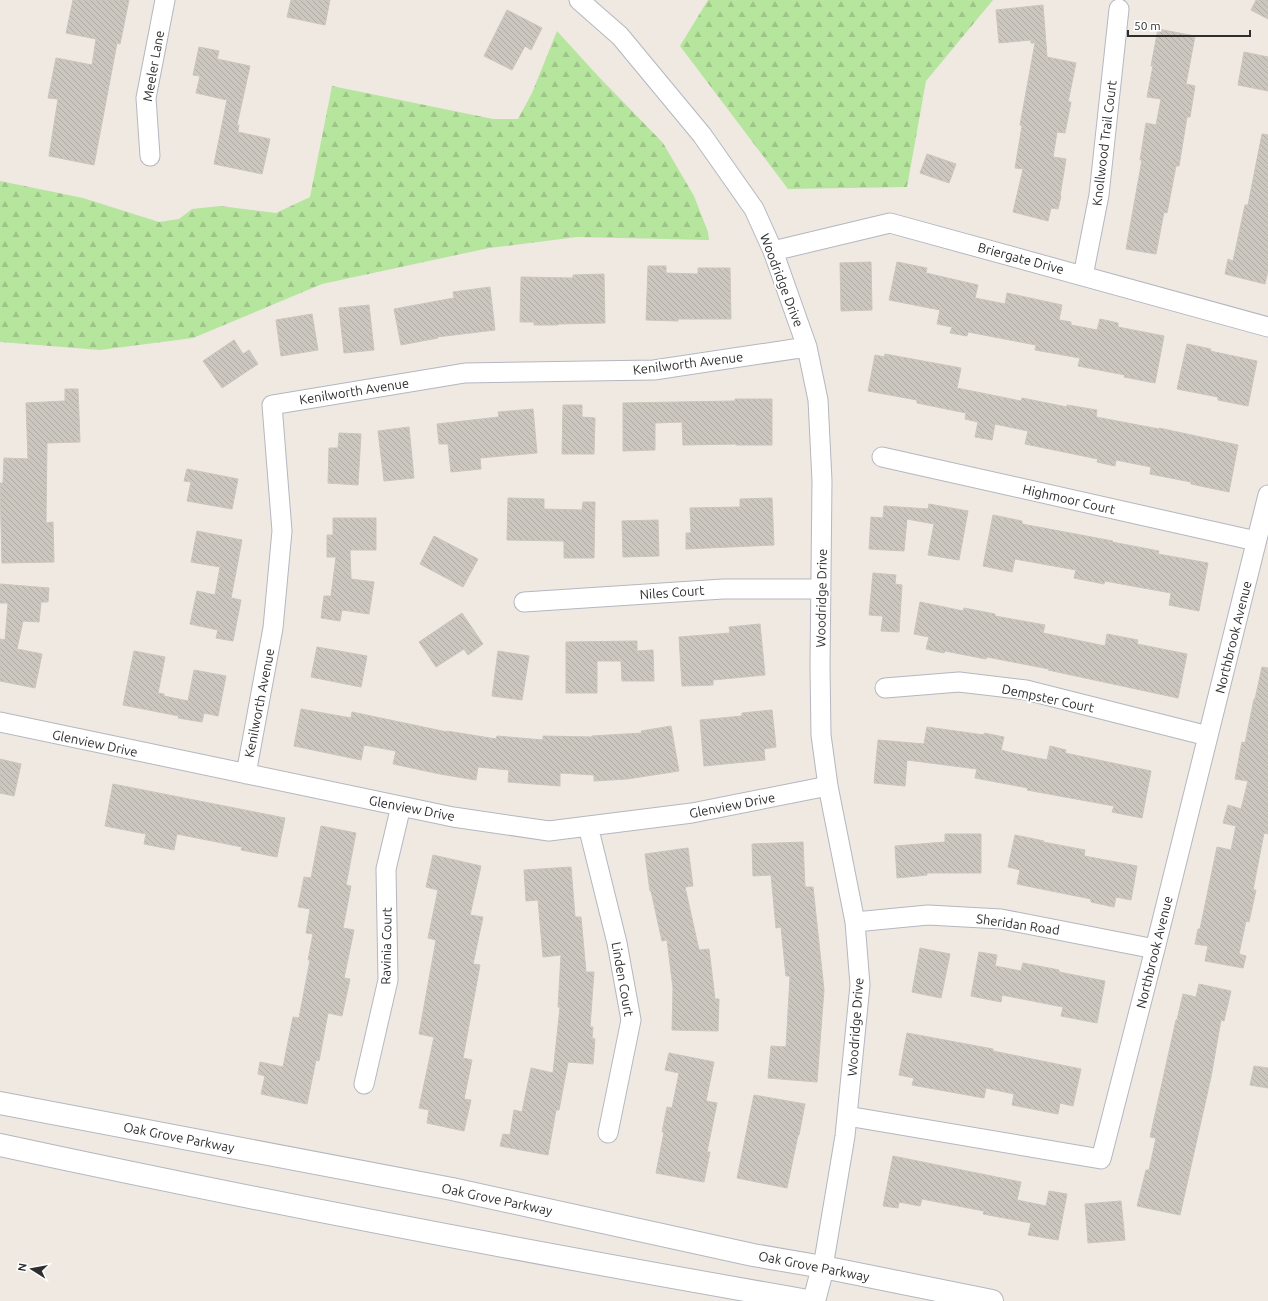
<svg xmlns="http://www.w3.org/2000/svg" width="1268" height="1301" font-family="Ubuntu,sans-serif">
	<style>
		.forest { fill: url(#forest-firs) }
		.building { fill: url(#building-back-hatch); stroke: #cbc5ba }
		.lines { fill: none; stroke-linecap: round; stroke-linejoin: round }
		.minor-casing { stroke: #b4b7c1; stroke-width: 21 }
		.secondary-casing { stroke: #b4b7c1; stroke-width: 24 }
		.minor { stroke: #fff; stroke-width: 19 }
		.secondary { stroke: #fff; stroke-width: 22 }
		.labels { text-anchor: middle; stroke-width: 4; stroke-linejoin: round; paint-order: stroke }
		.street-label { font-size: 13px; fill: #2e2e2e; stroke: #fff }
	</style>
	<defs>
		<pattern id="forest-firs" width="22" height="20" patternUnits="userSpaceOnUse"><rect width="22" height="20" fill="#b6e59e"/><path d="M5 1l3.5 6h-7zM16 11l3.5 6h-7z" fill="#9dc588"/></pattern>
		<pattern id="building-back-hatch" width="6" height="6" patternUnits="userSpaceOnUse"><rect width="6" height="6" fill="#cbc7bf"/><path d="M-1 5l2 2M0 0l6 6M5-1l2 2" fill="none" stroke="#afaba4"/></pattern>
	</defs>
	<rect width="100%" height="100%" fill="#efe9e1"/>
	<path class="forest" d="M708,0h285l-67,81 -19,106 -119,2 -108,-143z
		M557,31l41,45 65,67 31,53 14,36 1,8 -132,-3 -88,11 -167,36 -129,54 -93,12 -100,-8v-161l83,17 76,24 20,-3 13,-10 28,-3 56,7 34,-16 22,-111 161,33h25l14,-26z"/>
	<path class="building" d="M73,0h56l-9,44 -3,-1 -23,122 -45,-9 9,-57 -10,-1 8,-40 36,7 4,-26 -30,-6z
		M291,0h39l-5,25 -38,-8z
		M1256,0h12v19l-17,-9z
		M1043,5l4,52 29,6 -8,39h3l-6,31 -8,-1 -4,25 13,2 -6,37h1l-3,13 -7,-1 -3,13 -35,-9 10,-43 -8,-1 7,-42 -2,-1 15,-82h-4v-3l-32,3 -3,-33z
		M507,10l35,18 -11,22 -6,-4 -13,24 -28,-14z
		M1158,29l37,7 -9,48 9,2 -5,31h-3l-8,49h-3l-9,47 -3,-1 -8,42 -30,-5 16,-89h-2l6,-37 10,2 5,-26 -14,-2 6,-31h-2z
		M199,47l20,4 -2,8 33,7 -13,59h2l-1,7 32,7 -8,35 -48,-10 13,-64 -31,-7 4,-17 -7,-1z
		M1244,52l24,5v34l-30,-6z
		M1262,134l6,1v136l-3,13 -40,-10 3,-15 5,2 12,-56h3z
		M927,154l29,10 -7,19 -29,-10z
		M871,262l1,48 -31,1 -1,-48z
		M897,262l30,6 -1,5 52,12 -3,13 30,6 2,-11 55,12 -3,15 12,2v3l26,5 3,-11 18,4v4l46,9 -9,47 -31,-6 1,-2 -47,-9 2,-8 -45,-8 1,-5 -68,-13 -1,4 -17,-3 2,-6 -15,-3 3,-14 -51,-10z
		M648,266h18v7l32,1v-6h32l1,51h-53v2l-32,-1z
		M604,274l1,49 -47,1v1h-24v-3h-14l1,-45 52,1v-3z
		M490,287l5,43 -58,7 1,1 -37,7 -7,-36 60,-11 -1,-6z
		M369,305l5,45 -30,3 -5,-45z
		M312,314l6,36 -37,6 -5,-36z
		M234,340l9,14 6,-4 9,14 -36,24 -19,-27z
		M1187,344l24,5 -1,2 47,10 -9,45 -30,-6v-3l-41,-8z
		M885,354l76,14 -4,20 64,13 1,-3 45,9v-2l30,5 -1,7 63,12v-1l79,17 -9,47 -38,-8v-2l-41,-8 1,-7 -35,-7 -1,6 -18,-4 1,-3 -73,-15 3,-13 -33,-7 -3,16 -17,-3 3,-15 -13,-3 1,-6 -49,-10v-3l-49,-9 7,-36 9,2z
		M65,389h13l2,53 -33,1 -1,80 7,-1 1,40 -52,1 -2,-80h3l1,-25 24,1 -2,-56 39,-2z
		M735,399h37v46h-36v-1l-53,1 -1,-23 -27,1v27l-32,1v-48l112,-2z
		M563,405h19v12l13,1 -1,36h-32z
		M533,409l4,44 -57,5 1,11 -30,3 -3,-28h-9l-2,-20 62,-7 -1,-5z
		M409,427l5,51 -30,3 -6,-50z
		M339,433l22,1 -3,51 -30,-2 1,-35h9z
		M187,469l51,10 -6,30 -45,-8 4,-19 -7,-1z
		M508,498l36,1v10l38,1 1,-8h12l-1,56h-30v-17l-57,-1z
		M772,498l2,47 -88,4v-16h5l-1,-25 50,-1v-8z
		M929,504l39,7 -9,49 -31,-5 6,-31 -27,-5 -3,32 -35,-2 2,-32 12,1 1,-12 44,3z
		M993,515l29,6v3l91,17 -1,1 47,9 -1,3 50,9 -9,48 -30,-6 2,-12 -66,-12 -1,3 -30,-6 2,-8 -61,-11 -3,13 -29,-6z
		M333,518h43v32h-26l1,29 23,3 -5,32 -27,-4 -2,11 -19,-3 3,-22h7l5,-39h-9v-22h6z
		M658,520l1,36 -36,1 -1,-36z
		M197,531l45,9 -11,58 10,2 -8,41 -17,-3 2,-8 -28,-6 7,-33 18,4 5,-28 -29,-5z
		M434,536l44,23 -15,28 -43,-23z
		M873,573l23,2 -1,9 7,1 -3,47 -18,-1 2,-15 -14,-1z
		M0,584l49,4 -1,14h-7l-2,20 -16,-1 -6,28 25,5 -7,34 -35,-7v-42l5,1 3,-37h-8z
		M920,602l43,9 1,-3 31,6v2l50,9 -2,8 62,13 2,-12 31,6 -1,4 50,10 -9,44 -130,-28 1,-1 -62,-12 -1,2 -41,-8 -1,2 -18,-4 3,-12 -15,-3z
		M462,613l21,31 -15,11 -4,-6 -28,18 -17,-25z
		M760,624l5,51 -52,5v5l-31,1 -3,-49 51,-4 -1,-6z
		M637,641v10l16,-1 1,31h-32l-1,-20h-24v32h-31v-51z
		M317,647l50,9 -6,31 -50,-10z
		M134,651l31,6 -7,36 6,1v2l24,5 6,-31 32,6 -8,40 -14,-3 -2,9 -24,-4 1,-2 -56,-11z
		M498,651l31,5 -7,44 -30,-4z
		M1262,667l6,1v166l-4,-1 -11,57h3l-7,32 -3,-1 -7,33 7,2 -3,12 -38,-7 3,-15 -13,-2 3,-15h2l17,-82 14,3 5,-24 -13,-3 5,-18 13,4 7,-28 -13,-2 7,-37 3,1 9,-44h1z
		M301,709l50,9 1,-6 95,20v-1l49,8 1,-3 46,4v-4l49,1v-1l50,-3 -1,-2 30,-5 8,45 -52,8 -33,2v-6l-34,-2v13l-52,-4 1,-12 -31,-3 -2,13 -36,-6 -47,-10 3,-13 -32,-6 -3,15 -67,-14z
		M772,710l4,37 -12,2 1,11 -61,6 -4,-46 42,-4v-3z
		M927,727l57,8v-2l20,4 -3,13 11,3 35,7 3,-14 16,4 -1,3 86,18 -9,47 -30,-6 2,-6 -87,-16 1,-2 -53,-10 2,-9 -70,-9 -2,26 -31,-3 4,-43 46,4z
		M0,759l21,5 -7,32 -14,-3z
		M113,784l172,34 -8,39 -36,-7 1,-3 -65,-13 -3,16 -30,-6 2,-10 -41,-8z
		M321,826l35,7 -10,52 5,1 -8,42 11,2 -10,48 6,1 -8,37 -14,-3 -9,48 -3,-1 -9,44 -46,-10 4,-18 -7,-2 2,-12 23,5 10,-50 6,1 11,-58h-2l5,-26 -7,-1 4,-24 -12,-2 6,-30 7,1z
		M945,834h36v39h-54v2l-30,3 -2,-32 50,-4z
		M1015,835l29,6 -1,1 42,8 -1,6 53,10 -6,34 -15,-3 -2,10 -23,-5v-3l-74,-15 3,-14 -12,-3z
		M803,842l2,45h8l11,103 -7,92 -49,-4 3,-32 15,1 4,-71h-4l-5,-49 -5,1 -5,-53 -18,1 -1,-32z
		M688,848l5,38 -8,1 14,63 10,-1 6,50h4l-1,32 -46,-1 1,-42 -6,-48 -5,1 -11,-50h-1l-5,-37z
		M433,855l48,11 -11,49 13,2 -10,47 7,1 -17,93 9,2 -8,39 7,1 -7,31 -37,-8 2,-13 -10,-2 15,-71 -15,-3 17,-94 -8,-2 10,-48 -12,-3z
		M571,867l4,50h6l5,55h8l-4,55h3l-1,11 3,1 -2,25 -25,-2 -9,48h-3l-8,45 -48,-9 3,-12 7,1 4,-25 8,2 9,-44 22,5 7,-66h-2l3,-52 -18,2 -5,-57 -12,1 -2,-31z
		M920,948l30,6 -9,44 -29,-6z
		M979,952l18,3 -2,11 26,5 2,-8 36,7v2l46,9 -8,42 -36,-7 2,-9 -61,-12 -1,7 -30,-6z
		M1199,984l32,7 -7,30 -3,-1 -10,57 -31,138 -43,-9 9,-36h3l7,-32 -6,-1 26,-117h1l6,-26 13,3z
		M907,1033l86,16v2l88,18 -8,37 -13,-3 -2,11 -46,-9 2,-11 -28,-6 -2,10 -72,-13 2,-7 -15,-3z
		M669,1053l45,9 -8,39 11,2 -10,49h3l-6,30 -48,-9 8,-41h-2l5,-25 5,1 7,-35 -14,-3z
		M1254,1066l14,2v20l-18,-3z
		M754,1095l51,9 -6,31h-1l-11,53 -50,-10z
		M893,1156l128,26 -4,18 29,6 3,-15 18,3 -9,46 -30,-5 3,-12 -48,-9 1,-3 -62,-12 -2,7 -21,-4 -1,6 -15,-2z
		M1121,1201l4,39 -37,3 -3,-39z"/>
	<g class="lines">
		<g class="minor-casing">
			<path id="minor" d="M579,0l41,36 82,99 52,74 19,42 34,96 11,53 4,81 -2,186 1,68 7,51 27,136 5,63 -15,151 -22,131
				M150,156l-4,-58 19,-98
				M773,251l117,-28 378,104
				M1083,276l16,-81 20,-186
				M882,457l374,84
				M524,602l199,-13h98
				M885,688l74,-6 67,8 182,46
				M0,722l453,95 96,14 143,-18 136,-27
				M246,774l27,-146 9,-97 -10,-126 193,-32 189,-3 153,-23
				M588,826l29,117 14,77 -23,113
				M855,922l73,-7 73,4 154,30
				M364,1084l24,-104 -2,-111 15,-63
				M847,1116l254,43 54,-210 113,-454"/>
		</g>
		<g class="secondary-casing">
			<path id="secondary" d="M0,1103l452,86 301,66 70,12 169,34
				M0,1145c268,58 538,109 808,156
				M814,1301l9,-34"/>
		</g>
		<use href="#minor" class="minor"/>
		<use href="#secondary" class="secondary"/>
	</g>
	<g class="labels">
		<g class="street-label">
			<text transform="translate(153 66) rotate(-80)" y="5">Meeler Lane</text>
			<text transform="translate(1104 143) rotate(-83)" y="5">Knollwood Trail Court</text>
			<text transform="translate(1021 258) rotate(15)" y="5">Briergate Drive</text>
			<text transform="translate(782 280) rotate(69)" y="5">Woodridge Drive</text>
			<text transform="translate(688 363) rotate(-7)" y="5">Kenilworth Avenue</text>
			<text transform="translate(354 391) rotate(-9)" y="5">Kenilworth Avenue</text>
			<text transform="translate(1069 499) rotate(13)" y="5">Highmoor Court</text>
			<text transform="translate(672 592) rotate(-4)" y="5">Niles Court</text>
			<text transform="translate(821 598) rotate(-89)" y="5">Woodridge Drive</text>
			<text transform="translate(1233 637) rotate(-76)" y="5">Northbrook Avenue</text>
			<text transform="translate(1048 698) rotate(12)" y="5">Dempster Court</text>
			<text transform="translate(259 703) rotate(-79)" y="5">Kenilworth Avenue</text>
			<text transform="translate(95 743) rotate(12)" y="5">Glenview Drive</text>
			<text transform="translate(732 805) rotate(-11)" y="5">Glenview Drive</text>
			<text transform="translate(412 808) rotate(11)" y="5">Glenview Drive</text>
			<text transform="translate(1018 924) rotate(8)" y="5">Sheridan Road</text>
			<text transform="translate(386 946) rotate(-89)" y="5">Ravinia Court</text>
			<text transform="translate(1154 952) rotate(-76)" y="5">Northbrook Avenue</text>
			<text transform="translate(623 979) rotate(80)" y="5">Linden Court</text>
			<text transform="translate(855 1027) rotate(-86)" y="5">Woodridge Drive</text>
			<text transform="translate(179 1137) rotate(11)" y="5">Oak Grove Parkway</text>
			<text transform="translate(497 1199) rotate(12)" y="5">Oak Grove Parkway</text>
			<text transform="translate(814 1266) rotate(11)" y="5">Oak Grove Parkway</text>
		</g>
	</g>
	<g transform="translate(32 1269) rotate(281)" stroke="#ffffff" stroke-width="3" paint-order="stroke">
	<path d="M0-3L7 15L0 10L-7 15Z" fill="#2e2e2e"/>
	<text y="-6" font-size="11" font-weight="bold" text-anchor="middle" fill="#2e2e2e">N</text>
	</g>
	<path d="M1128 30v6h122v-6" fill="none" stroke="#2e2e2e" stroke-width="2"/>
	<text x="1134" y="30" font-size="12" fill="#2e2e2e" stroke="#ffffff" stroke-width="3" paint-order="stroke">50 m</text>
</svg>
